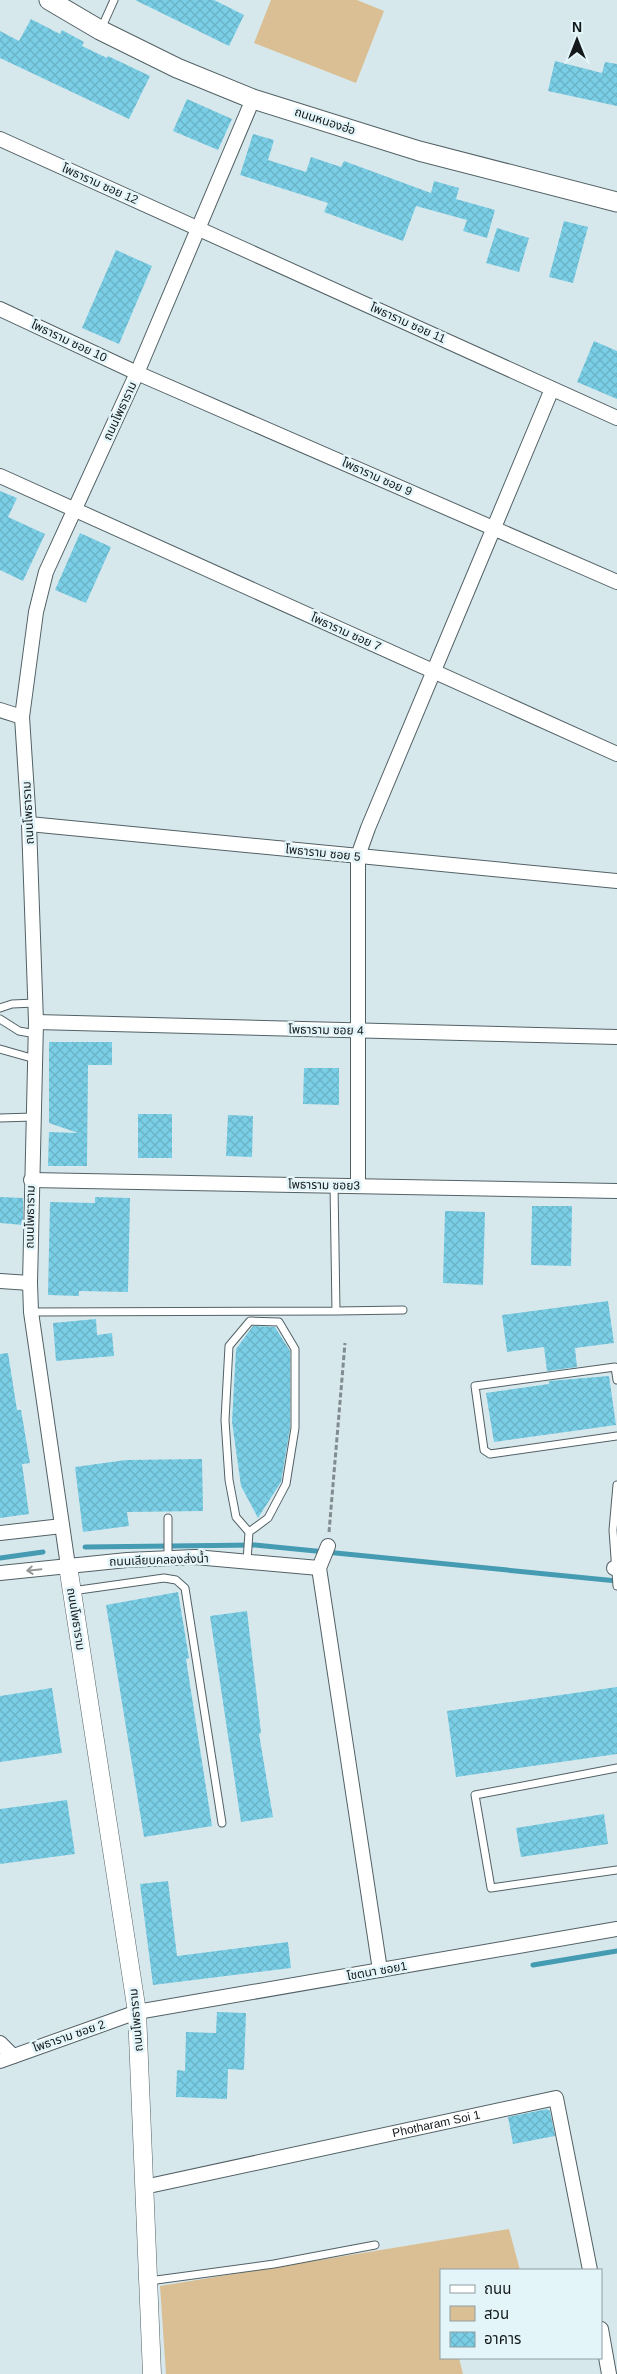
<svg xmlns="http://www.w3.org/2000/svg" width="617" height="2374" font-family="Arial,'Noto Sans Thai',sans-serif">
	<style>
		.green { fill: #dabf94 }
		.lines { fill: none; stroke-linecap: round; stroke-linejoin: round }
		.stream { stroke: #459bb2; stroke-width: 5 }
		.building { fill: url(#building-cross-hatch) }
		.service-casing { stroke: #526165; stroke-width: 9 }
		.minor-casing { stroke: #526165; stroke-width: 16 }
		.tertiary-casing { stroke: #526165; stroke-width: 19 }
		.secondary-casing { stroke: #526165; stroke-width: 21 }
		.path { stroke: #808c90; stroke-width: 3; stroke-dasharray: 5 2.5; stroke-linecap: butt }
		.service { stroke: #fff; stroke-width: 7 }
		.minor { stroke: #fff; stroke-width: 14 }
		.tertiary { stroke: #fff; stroke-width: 18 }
		.secondary { stroke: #fff; stroke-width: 19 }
		.oneway { stroke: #959898 }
		.labels { text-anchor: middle; stroke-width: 5; stroke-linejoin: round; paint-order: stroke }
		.street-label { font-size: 12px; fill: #13191b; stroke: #e4f5fa }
	</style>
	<defs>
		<pattern id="building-cross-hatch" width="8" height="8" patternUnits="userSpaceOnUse" patternTransform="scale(1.25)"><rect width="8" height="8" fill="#7acfe6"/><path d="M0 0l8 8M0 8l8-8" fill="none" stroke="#69b1c5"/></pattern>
	</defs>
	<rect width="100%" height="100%" fill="#d7e8ed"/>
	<path class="green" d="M271,0h86l27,11 -28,72 -102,-40z
		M509,2229l11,41h-79v88h18l4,16h-297l-6,-88z"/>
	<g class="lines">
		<path class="stream" d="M85,1547l170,-2 362,36
			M0,1558l43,-6
			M533,1965l84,-14"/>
	</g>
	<path class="building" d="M135,0h79l30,15 -15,31z
		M31,19l29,15 2,-4 22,12 -2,4 25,12 1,-2 42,20 -21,43 -129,-61v-27l19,10z
		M555,61l47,12 3,-11 12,2v42l-69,-15z
		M187,99l45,20 -14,31 -45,-19z
		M253,134l21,6 -6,20 38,12 5,-15 30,10 3,-6 87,32 3,-12 25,7 -3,11 39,11 -8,28 -24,-7 4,-11 -51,-14 -13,35 -79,-29 4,-9 -88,-28z
		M564,221l24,6 -15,56 -24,-6z
		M497,228l32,10 -10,34 -33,-9z
		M116,250l36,16 -33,78 -37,-16z
		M594,341l23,10v48l-40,-17z
		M0,491l17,7 -9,19 37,17 -22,47 -23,-11z
		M80,533l31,14 -25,56 -31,-13z
		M49,1042h63v23h-24l-1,101h-39l1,-34 29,1 -29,-10z
		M304,1068h35v37l-36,-1z
		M138,1114h34v44h-34z
		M228,1115l25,1 -1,41 -26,-1z
		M0,1197l23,1v27l-23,-2z
		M95,1197l35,1 -2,94 -49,-1v5l-31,-1 2,-93 45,1z
		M532,1206h40l-1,60 -40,-1z
		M445,1211l40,1 -2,73 -40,-2z
		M608,1301l6,42 -39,5 2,19 -30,4 -3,-24 -37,5 -5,-37z
		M96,1319l1,16 15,-2 2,23 -58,5 -3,-38z
		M253,1326l22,1 15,24v77l-9,54 -23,36 -17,-32 -9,-64 4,-73z
		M8,1353l9,57h4l9,53 -8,1 7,50 -29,4v-164z
		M609,1376l7,49 -122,17 -8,-49 63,-9v-3z
		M202,1459l1,52 -76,1 2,14 -46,6 -8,-65 51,-7z
		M178,1592l11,66 -3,1 26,167 -68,11 -38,-232z
		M247,1611l14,122 -2,1 14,83 -32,5 -31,-206z
		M617,1687v67l-161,23 -9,-66z
		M52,1688l10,65 -62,9v-66z
		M67,1800l8,54 -75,10v-55z
		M604,1814l4,30 -87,13 -5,-29z
		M168,1881l9,75 111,-14 3,26 -138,17 -13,-101z
		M217,2012l29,1 -2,57 -16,-1 -1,30 -51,-2 1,-27 8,1 1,-39 30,1z
		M547,2109l3,2 5,25 -42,8 -5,-27z"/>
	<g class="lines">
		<g class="service-casing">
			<path id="service" d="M101,29l13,-29
				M0,1008l12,-4 23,-1
				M0,1019l19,12 17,3
				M0,1049l35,10
				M0,1118l33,-1
				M336,1311l67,-1
				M31,1312l305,-1 -2,-126
				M250,1321l29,1 16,27v79l-9,56 -18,34 -19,14 -13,-15 -7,-37 -4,-60 4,-74z
				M617,1380l-2,-13 -140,19 9,64 6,4 127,-18
				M617,1485l-4,45 4,56
				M168,1558v-40
				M247,1561l2,-29
				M72,1591l92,-13 12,2 9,8 37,235
				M617,1768l-142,27 16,93 126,-18
				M149,2281l125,-17 101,-19"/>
		</g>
		<g class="minor-casing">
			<g id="minor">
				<path d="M0,139l617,279"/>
				<path d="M0,309l137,64 480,209"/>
				<path d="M0,476l617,278"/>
				<path d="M0,710l22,7"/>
				<path d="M29,824l588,57"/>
				<path d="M36,1022l581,15"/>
				<path d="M31,1180l586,11"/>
				<path d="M358,1186v-330l10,-28 184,-439"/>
				<path d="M0,1281l30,2"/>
				<path d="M0,1533l62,-7"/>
				<path d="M328,1546l-9,22 61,402"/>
				<path d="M68,1566l-37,-254 -1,-29 6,-261 -7,-198 -7,-107 14,-105 10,-40 91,-199 116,-274"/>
				<path d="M614,1568h3"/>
				<path d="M0,1573l127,-13 68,-3 124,11"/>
				<path d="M0,2043l13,13"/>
				<path d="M0,2061l137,-49 480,-83"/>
				<path id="s1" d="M144,2187l412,-89 34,172"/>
				<path d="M601,2329l8,45"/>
			</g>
		</g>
		<g class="tertiary-casing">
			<path id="tertiary" d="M68,1566l69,446 15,362"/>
		</g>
		<g class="secondary-casing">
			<path id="secondary" d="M49,0l51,30 77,38 76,31 166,52 198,51"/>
		</g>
		<path class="path" d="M329,1532l16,-189"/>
		<use href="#service" class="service"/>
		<use href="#minor" class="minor"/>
		<use href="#tertiary" class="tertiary"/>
		<use href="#secondary" class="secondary"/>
	</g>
	<defs><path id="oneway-shaft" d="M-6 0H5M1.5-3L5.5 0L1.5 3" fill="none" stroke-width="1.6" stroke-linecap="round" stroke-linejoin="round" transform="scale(1.25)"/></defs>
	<use class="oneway" href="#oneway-shaft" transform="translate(34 1570) rotate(174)"/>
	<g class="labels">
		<g class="street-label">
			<text transform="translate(325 121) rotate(18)" y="4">ถนนหนองฮ่อ</text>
			<text transform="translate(100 184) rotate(24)" y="4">โพธาราม ซอย 12</text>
			<text transform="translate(408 323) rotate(24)" y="4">โพธาราม ซอย 11</text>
			<text transform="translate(69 341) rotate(25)" y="4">โพธาราม ซอย 10</text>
			<text transform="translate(120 411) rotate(-65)" y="4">ถนนโพธาราม</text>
			<text transform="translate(377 477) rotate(24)" y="4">โพธาราม ซอย 9</text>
			<text transform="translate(346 632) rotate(24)" y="4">โพธาราม ซอย 7</text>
			<text transform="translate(28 813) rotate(-93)" y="4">ถนนโพธาราม</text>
			<text transform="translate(323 853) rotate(6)" y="4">โพธาราม ซอย 5</text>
			<text transform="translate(326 1030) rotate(1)" y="4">โพธาราม ซอย 4</text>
			<text transform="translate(324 1185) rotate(1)" y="4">โพธาราม ซอย3</text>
			<text transform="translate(30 1217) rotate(-89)" y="4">ถนนโพธาราม</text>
			<text transform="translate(159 1560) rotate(-2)" y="4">ถนนเลียบคลองส่งน้ำ</text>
			<text transform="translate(76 1619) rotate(81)" y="4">ถนนโพธาราม</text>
			<text transform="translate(377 1971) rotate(-10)" y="4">โชตนา ซอย1</text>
			<text transform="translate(136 2020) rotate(-95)" y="4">ถนนโพธาราม</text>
			<text transform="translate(69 2036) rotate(-19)" y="4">โพธาราม ซอย 2</text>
			<text dy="4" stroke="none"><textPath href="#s1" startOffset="299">Photharam Soi 1</textPath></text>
		</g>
	</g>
	<rect x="440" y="2269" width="162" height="90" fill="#e4f5fa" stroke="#909da1"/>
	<rect x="450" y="2285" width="25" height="8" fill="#ffffff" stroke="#909da1"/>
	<text x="484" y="2294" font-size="15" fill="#13191b">ถนน</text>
	<rect x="450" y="2306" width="25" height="15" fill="#dabf94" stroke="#909da1"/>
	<text x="484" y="2319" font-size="15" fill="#13191b">สวน</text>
	<rect x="450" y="2332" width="25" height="15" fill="url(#building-cross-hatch)" stroke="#909da1"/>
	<text x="484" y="2344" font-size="15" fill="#13191b">อาคาร</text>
	<g transform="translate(577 40)" stroke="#e4f5fa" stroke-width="4" paint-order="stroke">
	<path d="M0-4L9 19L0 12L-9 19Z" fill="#13191b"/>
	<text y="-8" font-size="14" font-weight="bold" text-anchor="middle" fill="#13191b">N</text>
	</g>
</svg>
